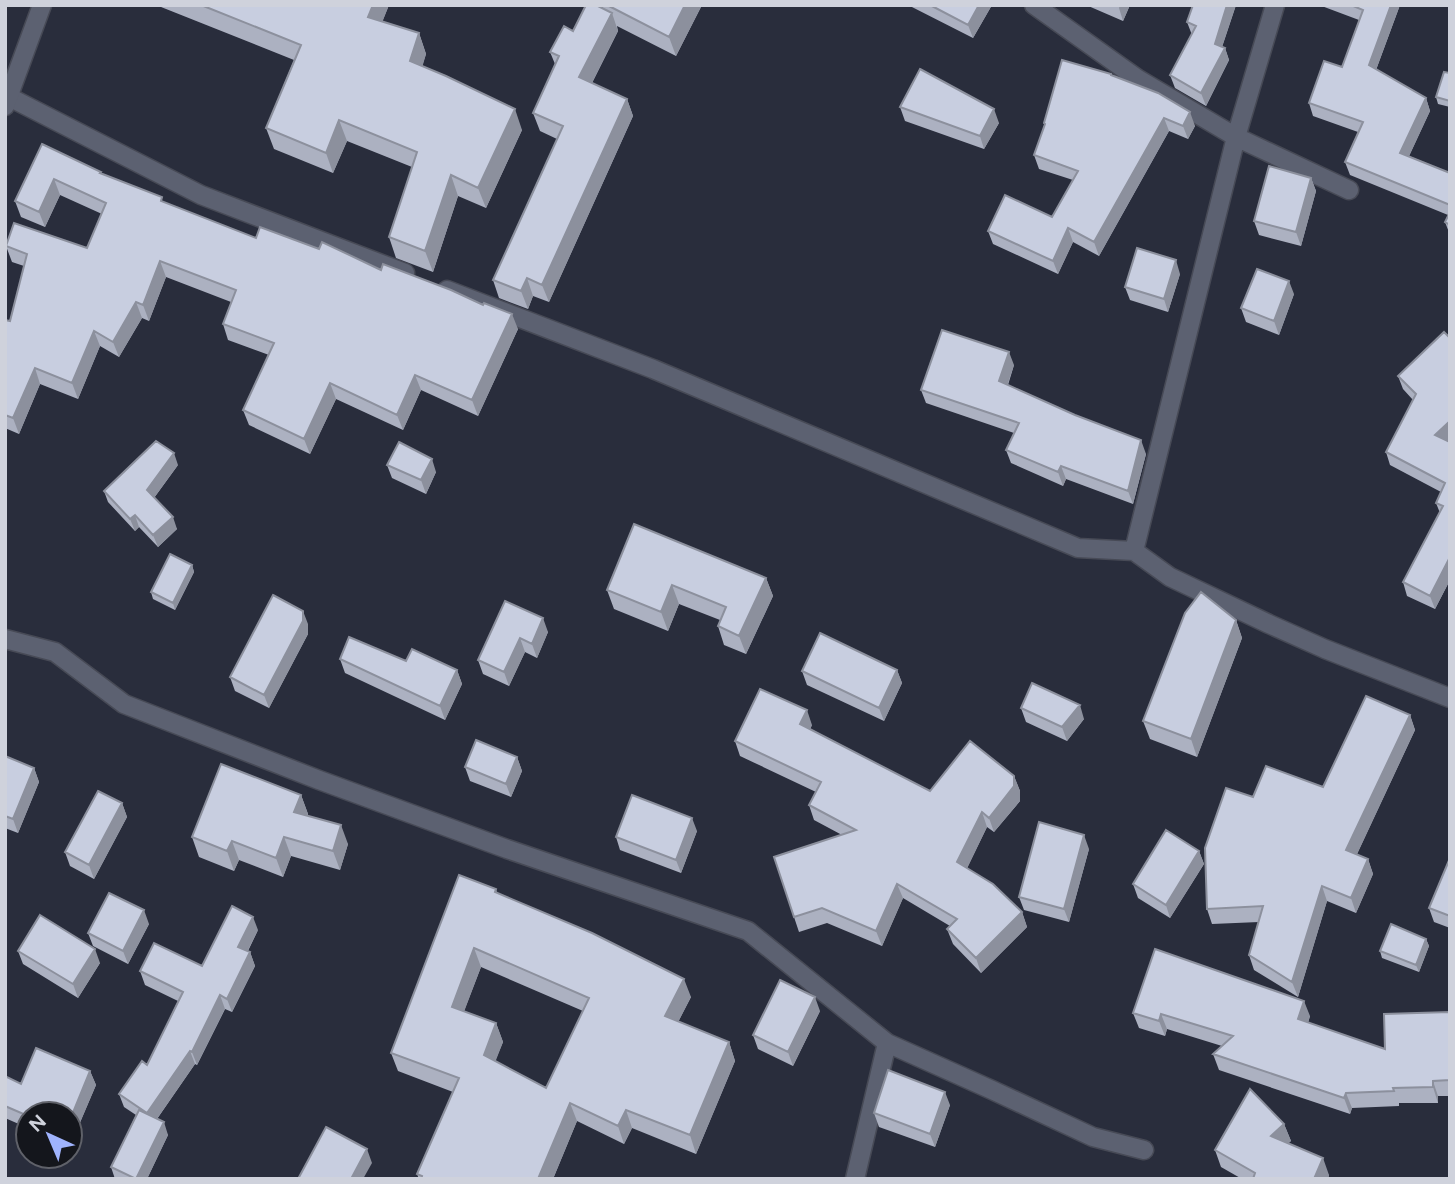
<svg xmlns="http://www.w3.org/2000/svg" width="1455" height="1184" font-family="Figtree,sans-serif">
	<style>
		.lines { fill: none; stroke-linecap: round; stroke-linejoin: round }
		.minor-casing { stroke: #474a56; stroke-width: 21 }
		.tertiary-casing { stroke: #474a56; stroke-width: 21 }
		.minor { stroke: #5c6171; stroke-width: 18 }
		.tertiary { stroke: #5c6171; stroke-width: 18 }
		.wall { fill: #acb1c1; fill-rule: evenodd }
		.shaded-wall { fill: #8c909d }
		.building { fill: #c8cee0; stroke: #8c909d; stroke-width: 2; fill-rule: evenodd }
	</style>
	<rect width="100%" height="100%" fill="#292d3c"/>
	<g class="lines">
		<g class="minor-casing">
			<path id="minor" d="M1034,5l104,74 98,58 113,53
				M9,97l192,98 204,78
				M447,290l206,79 425,179 56,3 36,26 99,47 56,25 125,49
				M1134,551l102,-414 39,-132
				M5,639l50,13 69,52 195,76 188,69 241,82 139,112 105,47 101,47 51,13
				M855,1179l32,-136"/>
		</g>
		<g class="tertiary-casing">
			<path id="tertiary" d="M5,106l37,-101"/>
		</g>
		<use href="#minor" class="minor"/>
		<use href="#tertiary" class="tertiary"/>
	</g>
	<path class="wall" d="M156,5h233l-7,17 37,11 7,21 -4,12 100,64 -36,78 -28,-12 -25,76 -37,-14 -7,-21 23,-70 -65,-26 -14,32 -59,-24 -8,-21 28,-68z
		M601,5h101l-26,51 -59,-30 1,5 -26,52 35,16 6,17 -84,186 -16,-6 -5,13 -29,-11 -6,-18 64,-141 -17,-8 -7,-18 22,-49 -5,-12 53,-43z
		M908,5h84l-19,33z
		M1086,5h44l-7,16z
		M1193,5h43l-14,42 3,1 4,12 -23,46 -31,-18 -5,-13 22,-40 -5,-13z
		M1319,5h81l-24,65 50,28 4,13 -21,45 41,17v62l-5,-13 3,-7 -98,-40 -5,-13 13,-30 -45,-16 -4,-13 33,-36 17,-47z
		M1450,73v34l-12,-3 -2,-7z
		M1111,74l1,2 83,50 -7,13 -19,-8 -70,125 -26,-14 -15,32 -65,-30 -5,-13 64,-14 21,-37 -34,-11 -5,-14 10,-29v-3z
		M900,107l99,16 -15,26 -79,-28z
		M42,144l59,28 1,2 62,29 92,35 63,11 62,21 137,59 -40,87 -57,-26 -18,40 -67,-31 -26,55 -61,-29 -6,-15 26,-55 -41,-15 -5,-16 8,-22 -65,-25 -17,44 -7,-3 -23,39 -19,-11 -22,53 -38,-15 -21,50 -14,-6v-108l5,1 14,-55 -12,-4 -6,-16 81,2 15,-34 -42,-19 -15,32 -24,-10 -6,-16z
		M1311,178l5,13 -15,55 -42,-11 -5,-14z
		M1180,274l-12,38 -38,-12 -5,-13z
		M1294,294l-15,41 -33,-13 -5,-14z
		M1444,332l3,109 3,1v138l-15,29 -28,-13 -4,-14 37,-69 -4,-10 5,-11 -51,-27 -4,-13 27,-52 -10,-11 -5,-13z
		M1014,365l-6,20 138,69 -13,50 -67,-25 -3,7 -52,-23 -5,-13 8,-17 -88,-30 -5,-13z
		M178,465l-24,33 23,31 -19,18 -19,-20 -4,4 -27,-29 -4,-11z
		M387,465l49,7 -10,22 -34,-16z
		M192,565l2,7 -19,38 -22,-11 -2,-7z
		M766,578l7,18 -27,58 -22,-9 -6,-19 2,-6 -41,-16 -11,27 -54,-22 -7,-19z
		M505,601l43,31 -11,26 -12,-6 -16,34 -26,-12 -5,-14z
		M1236,620l6,18 -45,119 -47,-18 -7,-18z
		M308,624v10l-39,74 -34,-17 -5,-14z
		M340,659l66,2 51,9 5,14 -17,36 -100,-47z
		M897,670l5,13 -18,38 -77,-36 -5,-14z
		M1021,708l63,11 -17,22 -41,-19z
		M1410,715l5,15 -58,124 11,5 5,15 -17,39 -29,-12 -29,96 -44,-27 -5,-15 10,-33 -47,2 -5,-15 46,-112 70,-10z
		M812,725l-2,4 120,62 84,-15 6,15v10l-26,31 -7,-5 -20,41 55,44 5,15 -46,46 -28,-29 -6,-15 3,-3 -47,-28 -21,48 -55,-23 -28,9 -5,-15 48,-82 -28,-15 -5,-15 7,-13 -76,-36 -5,-15z
		M5,756l29,12 5,14 -21,51 -13,-5z
		M517,757l5,14 -11,26 -41,-16 -5,-14z
		M301,795l7,19v1l40,29 -8,26 -49,-14 -8,21 -44,-17 -5,11 -35,-14 -7,-20z
		M122,803l5,14 -33,62 -24,-13 -5,-14z
		M697,831l-16,42 -61,-23 -4,-13z
		M1089,849l-20,73 -45,-12 -5,-13z
		M1199,851l5,13 -34,54 -32,-20 -5,-14z
		M1450,858v70l-16,-6 -5,-14z
		M496,889l1,4 194,104 -13,25 51,20 6,19 -39,93 -64,-26 -8,16 -47,-23 -24,58h-134l-2,-5 36,-82 -55,-21 -7,-18zM481,967l102,44 -37,77 -51,-27 8,-19 -7,-19 -32,-12z
		M149,924l-21,40 -35,-18 -5,-13z
		M258,930l-10,21 2,1 5,14 -23,46 -7,-3 -28,56 -2,-1 -38,55 11,16 -21,44h-32l-4,-12 25,-52 -12,-8 -5,-13 28,-29 31,-64 -33,-16 -5,-14 62,-5z
		M1426,939l3,7 -10,26 -37,-14 -2,-7z
		M18,951l82,12 -22,35 -55,-34z
		M820,1011l-27,55 -35,-17 -5,-14z
		M1450,1012v84h-12v7h-39v3l-47,2 -2,6 -131,-44 -6,-16 9,-8 -55,-17 -2,7 -26,-8 -6,-15 177,3 -2,7 77,26z
		M90,1071l6,14 -26,61v-32h-42v14l-23,-10v-42l16,8z
		M950,1105l-15,42 -56,-20 -5,-14z
		M1284,1124l7,17 -3,2 41,32 -1,4h-86l-21,-12 -6,-17z"/>
	<path class="shaded-wall" d="M373,5h16l-13,33 -8,-21z
		M685,5h17l-26,51 -7,-19z
		M979,5h13l-19,33 -5,-13z
		M1120,5h10l-7,16 -4,-13z
		M1227,5h9l-17,51 -4,-12z
		M1391,5h9l-27,73 -4,-13z
		M612,13l6,18 -32,64 -7,-18z
		M419,33l7,21 -8,28 -8,-21z
		M1225,48l4,12 -23,46 -5,-13z
		M1426,98l4,13 -25,54 -5,-12z
		M627,99l6,17 -84,186 -7,-17z
		M515,109l7,21 -36,78 -8,-20z
		M994,109l5,14 -15,26 -4,-13z
		M1190,112l5,14 -7,13 -5,-13z
		M1164,118l5,13 -70,125 -5,-14z
		M339,120l8,21 -14,32 -7,-20z
		M451,175l7,21 -25,76 -8,-21z
		M1311,178l5,13 -15,55 -5,-14z
		M54,179l6,16 -15,32 -6,-15z
		M1068,228l5,14 -15,32 -5,-13z
		M1176,260l4,14 -12,38 -4,-13z
		M160,261l6,16 -17,44 -6,-16z
		M527,278l6,18 -5,13 -7,-18z
		M1289,281l5,13 -15,41 -5,-14z
		M136,302l6,16 -23,39 -6,-15z
		M512,314l6,15 -40,87 -6,-16z
		M94,331l6,15 -22,53 -6,-16z
		M1009,352l5,13 -10,30 -5,-14z
		M35,368l5,16 -21,50 -6,-16z
		M415,375l6,15 -18,40 -6,-15z
		M330,383l6,16 -26,55 -6,-15z
		M1450,421v18l-10,9 -5,-13z
		M1141,440l5,14 -13,50 -5,-13z
		M174,453l4,12 -27,37 -4,-12z
		M432,459l4,13 -10,22 -5,-14z
		M1061,466l5,13 -3,7 -5,-14z
		M135,515l4,12 -4,4 -5,-12z
		M173,517l4,12 -19,18 -5,-12z
		M1450,557v23l-15,29 -5,-13z
		M192,565l2,7 -19,38 -2,-7z
		M766,578l7,18 -27,58 -7,-18z
		M672,585l7,19 -11,27 -7,-19z
		M303,611l5,13v10l-39,74 -5,-13z
		M543,618l5,14 -11,26 -5,-14z
		M1236,620l6,18 -45,119 -6,-18z
		M520,638l5,14 -16,34 -5,-14z
		M457,670l5,14 -17,36 -5,-14z
		M897,670l5,13 -18,38 -5,-13z
		M1080,705l4,14 -17,22 -5,-14z
		M807,710l5,15 -6,13 -6,-14z
		M1410,715l5,15 -63,135 -6,-15z
		M517,757l5,14 -11,26 -5,-13z
		M34,768l5,14 -21,51 -5,-14z
		M1014,776l6,15v10l-26,31 -5,-14z
		M301,795l7,19 -7,17 -7,-19z
		M122,803l5,14 -33,62 -5,-14z
		M982,812l5,15 -24,50 -6,-15z
		M692,818l5,13 -16,42 -5,-13z
		M341,825l7,19 -8,26 -7,-19z
		M1084,835l5,14 -20,73 -5,-13z
		M284,837l7,19 -8,21 -7,-19z
		M232,841l7,19 -5,11 -7,-20z
		M1199,851l5,13 -34,54 -4,-13z
		M1368,859l5,15 -17,39 -5,-15z
		M897,884l6,14 -21,48 -6,-15z
		M1322,886l5,15 -29,96 -6,-15z
		M144,910l5,14 -21,40 -5,-13z
		M1022,912l5,15 -46,46 -5,-15z
		M253,917l5,13 -15,30 -5,-13z
		M1426,939l3,7 -10,26 -3,-7z
		M474,948l7,19 -22,58 -7,-18z
		M95,949l5,14 -22,35 -5,-14z
		M250,952l5,14 -23,46 -5,-13z
		M684,979l7,18 -19,37 -7,-18z
		M220,995l5,14 -28,56 -5,-13z
		M815,997l5,14 -27,55 -5,-14z
		M1304,1001l6,15 -6,18 -6,-15z
		M1161,1014l6,15 -2,7 -6,-15z
		M496,1023l7,19 -12,31 -7,-18z
		M729,1042l6,19 -39,93 -6,-19z
		M190,1051l5,13 -43,62 -5,-13z
		M90,1071l6,14 -26,61v-26z
		M1433,1081l5,15v7l-5,-16z
		M945,1092l5,13 -15,42 -5,-13z
		M1346,1093l6,15 -2,6 -6,-16z
		M570,1103l7,18 -24,58h-15z
		M626,1110l6,18 -8,16 -6,-18z
		M164,1122l4,13 -21,44h-11z
		M1284,1124l7,17 -14,13 -6,-18z
		M367,1149l5,14 -9,16h-12z
		M1323,1158l6,17 -1,4h-14z"/>
	<path class="building" d="M201,5h172l-5,12 51,16 -9,28 36,15 69,33 -37,79 -27,-13 -26,76 -36,-14 28,-85 -78,-32 -13,33 -60,-25 35,-83z
		M586,5h10l16,8 -33,64 48,22 -85,186 -15,-7 -6,13 -28,-11 70,-154 -30,-13 26,-57 -9,-4 14,-26 9,5z
		M607,5h78l-16,32z
		M930,5h49l-11,20z
		M1193,5h34l-12,39 10,4 -24,45 -31,-18 26,-49 -9,-4z
		M1351,5h40l-22,60 57,33 -26,55 50,20v32l-105,-43 18,-40 -54,-19 15,-42 18,6 21,-57z
		M1062,60l49,14v1l47,18 32,19 -7,14 -19,-8 -70,124 -26,-14 -15,33 -65,-30 17,-36 47,22 26,-46 -44,-16 11,-31 -1,-1z
		M920,69l74,40 -14,27 -80,-29z
		M1444,72l6,1v28l-14,-4z
		M42,144l59,28 -1,1 62,24 -1,4 95,37 4,-11 59,22 3,-7 59,28 2,-6 68,26 32,15 1,-2 28,11 -40,86 -57,-25 -18,40 -67,-32 -26,56 -61,-29 31,-67 -51,-19 13,-34 -76,-29 -17,44 -7,-3 -23,40 -19,-11 -22,52 -37,-15 -22,50 -8,-3v-95l5,1 17,-67 -21,-8 8,-23 73,25 19,-45 -52,-24 -15,33 -24,-11z
		M1269,166l42,12 -15,54 -42,-11z
		M1450,212v13l-5,-3z
		M1137,248l39,12 -12,39 -39,-12z
		M1257,269l32,12 -15,40 -33,-13z
		M942,330l67,22 -10,29 76,34 66,25 -13,51 -67,-25 -3,6 -52,-22 13,-27 -98,-33z
		M1444,332l6,6v83l-15,14 15,7v115l-20,39 -27,-14 40,-76 -7,-3 9,-20 -59,-31 30,-58 -18,-18z
		M156,441l18,12 -27,37 26,27 -20,18 -18,-20 -5,4 -26,-28z
		M399,442l33,17 -11,21 -34,-15z
		M634,524l132,54 -27,58 -21,-10 8,-19 -54,-22 -11,27 -54,-22z
		M170,554l22,11 -19,38 -22,-11z
		M1201,592l35,28 -45,119 -48,-18 42,-108z
		M273,595l30,16v10l-39,74 -34,-18z
		M505,601l38,17 -11,26 -12,-6 -16,34 -26,-12z
		M820,633l77,37 -18,38 -77,-37z
		M349,637l57,24 6,-12 45,21 -17,36 -100,-47z
		M1032,683l48,22 -18,22 -41,-19z
		M760,689l47,21 -7,14 130,67 40,-50 44,35v10l-25,32 -7,-6 -25,50 36,22 29,28 -46,46 -29,-29 10,-10 -60,-35 -21,47 -54,-23 -28,9 -20,-60 82,-27 -47,-25 12,-23 -86,-41z
		M1366,696l44,19 -64,135 22,9 -17,39 -29,-12 -30,96 -43,-27 14,-49 -56,3 -2,-61 21,-60 27,9 13,-31 57,21z
		M476,740l41,17 -11,27 -41,-17z
		M5,756l29,12 -21,51 -8,-3z
		M221,764l80,31 -7,17 47,13 -8,26 -49,-14 -8,21 -44,-17 -5,10 -35,-14z
		M98,791l24,12 -33,62 -24,-13z
		M632,795l60,23 -16,42 -60,-23z
		M1039,822l45,13 -20,74 -45,-12z
		M1166,830l33,21 -33,54 -33,-21z
		M1450,858v58l-21,-8z
		M459,875l37,14 -1,3 97,41 92,46 -19,37 64,26 -39,93 -64,-25 -8,16 -48,-23 -32,76h-117l1,-3 -5,-2 42,-96 -68,-25zM474,948l115,50 -43,90 -62,-33 12,-32 -44,-16z
		M109,893l35,17 -21,41 -35,-18z
		M232,906l21,11 -15,30 12,5 -23,47 -7,-4 -28,57 -2,-1 -43,62 -28,-19 23,-33 5,4 36,-73 -43,-21 14,-28 48,23z
		M40,915l55,34 -22,35 -55,-33z
		M1391,924l35,15 -10,26 -36,-14z
		M1155,949l149,52 -6,18 87,30 -1,-35 66,-2v68l-17,1v6l-40,1 1,3 -48,2 -2,5 -131,-44 20,-18 -72,-22 -2,7 -26,-8z
		M780,980l35,17 -27,55 -35,-17z
		M36,1048l54,23 -20,49v-6h-42v2l-23,-10v-30l16,8z
		M888,1070l57,22 -15,42 -56,-21z
		M1250,1089l34,35 -13,12 52,22 -9,21h-61l2,-6 -40,-23z
		M139,1110l25,12 -28,57 -25,-12z
		M326,1127l41,22 -16,30h-53z"/>
	<rect width="1455" height="1184" fill="none" stroke="#cfd2dc" stroke-width="14"/>
	<g transform="translate(49 1135) rotate(316)"><circle r="33" fill="#14161c" stroke="#5f6169" stroke-width="2"/>
	<path d="M0-5L12 26L0 18L-12 26Z" fill="#9fb3fd"/>
	<text y="-10" font-size="19" font-weight="bold" text-anchor="middle" fill="#cfd2dc">N</text>
	</g>
</svg>
